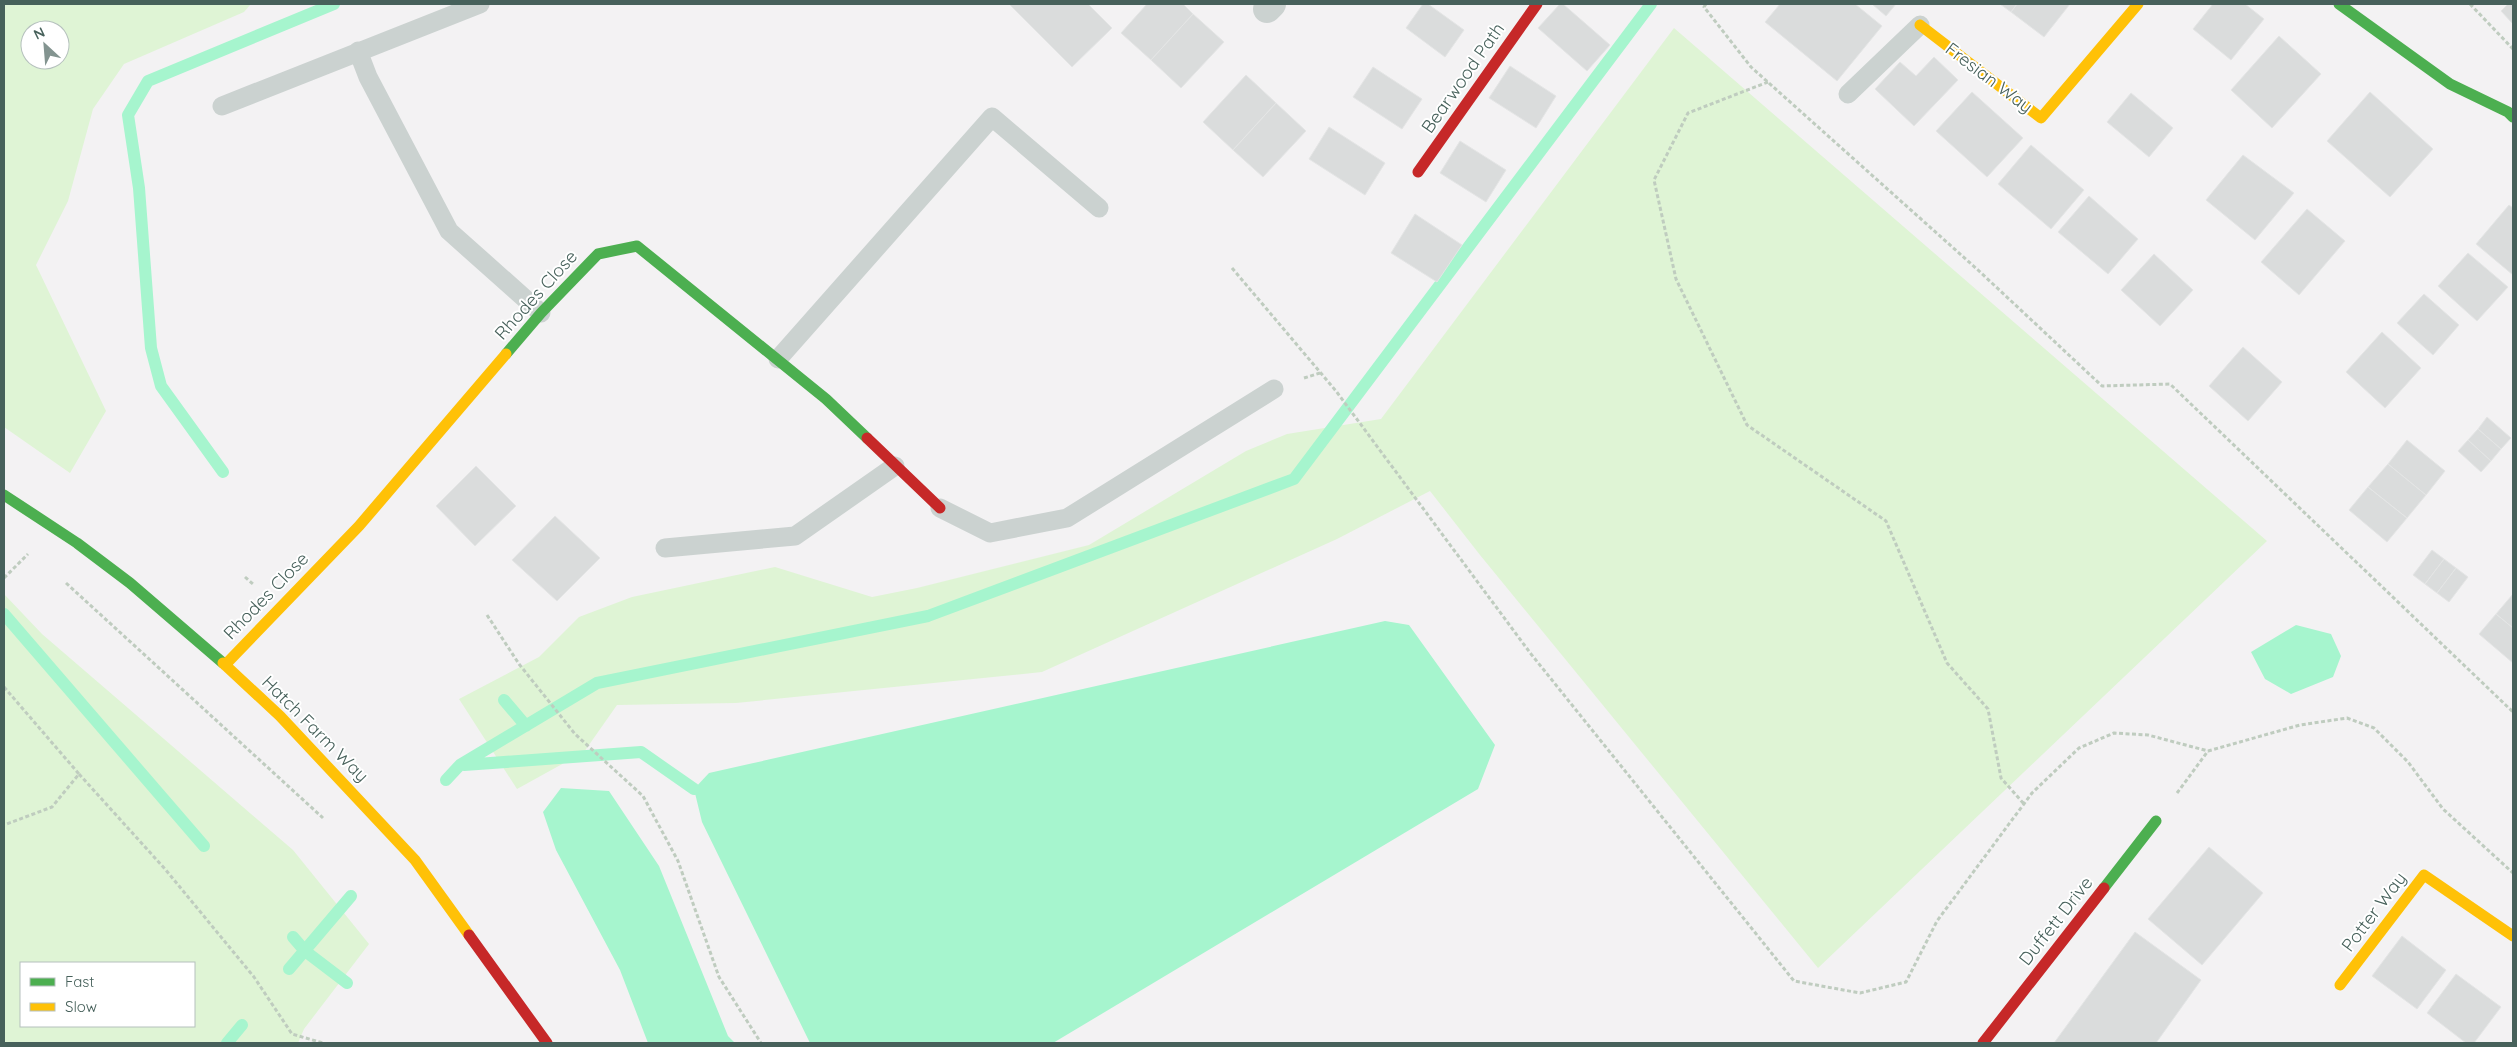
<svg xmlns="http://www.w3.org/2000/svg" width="2517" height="1047" font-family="Quicksand,sans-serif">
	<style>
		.green { fill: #dff4d5; fill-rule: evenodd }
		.water { fill: #a6f5ce }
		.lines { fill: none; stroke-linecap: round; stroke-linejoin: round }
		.stream { stroke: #a6f5ce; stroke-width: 12 }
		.building { fill: #dadcdc; stroke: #e4e5e5 }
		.path { stroke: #bfccbf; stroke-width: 3; stroke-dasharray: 4 2.5; stroke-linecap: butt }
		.lane { stroke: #cbd2d0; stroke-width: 19 }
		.street { stroke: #cbd2d0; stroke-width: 28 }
		.fast { stroke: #4caf50; stroke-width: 11 }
		.slow { stroke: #ffc107; stroke-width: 11 }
		.jam { stroke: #c62828; stroke-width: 11 }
		.labels { text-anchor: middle; stroke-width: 4; stroke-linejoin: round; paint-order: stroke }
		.street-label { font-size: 18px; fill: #47615b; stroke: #fff }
	</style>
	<rect width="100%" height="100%" fill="#f3f2f3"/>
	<path class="green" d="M4,4h247l-7,8 -120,52 -31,45 -25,92 -32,64 70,146 -36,62 -66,-46zM30,30h30v30h-30z
		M1674,28l593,513 -449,427 -338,-413 -50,-64 -93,48 -295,133 -306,31 -119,2 -33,47 -67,37 -58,-90 80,-42 40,-40 53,-20 143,-30 97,30 45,-9 172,-43 157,-94 41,-17 94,-15z
		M4,594l38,40 251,216 76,94 -65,85 -6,14h-294zM194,963v63h-173v-63z"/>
	<path class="water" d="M1385,621l24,4 86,120 -17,44 -425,254h-243l-108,-221 -8,-33 15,-16z
		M2296,625l35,9 10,22 -8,21 -42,17 -26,-15 -14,-27z
		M561,788l48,3 50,75 69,170 7,7h-87l-28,-73 -64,-120 -13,-38z"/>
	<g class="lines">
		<path class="stream" d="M223,472l-62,-86 -10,-38 -12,-160 -11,-73 20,-34 186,-77
			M4,614l200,232
			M504,700l22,26
			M464,765l177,-13 53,37
			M446,780l14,-15 137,-82 331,-67 366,-137 357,-475
			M293,937l12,14 42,32
			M289,969l62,-73
			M227,1043l15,-18"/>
	</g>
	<path class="building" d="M1009,4h79l24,24 -40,39z
		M1147,4h36l10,10 -42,46 -30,-27z
		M1423,4h5l36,26 -19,27 -39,-29z
		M1560,4h3l47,41 -23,26 -49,-43z
		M1780,4h75l27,22 -45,55 -72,-59z
		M1872,4h24l-10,12z
		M2000,4h17l-6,8z
		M2017,4h53l-26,33 -33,-25z
		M2213,4h32l19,15 -33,41 -38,-31z
		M2508,4h5v20l-12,-13z
		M1193,14l31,28 -43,46 -30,-28z
		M2279,36l42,38 -49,54 -41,-38z
		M1934,57l24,23 -44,46 -39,-37 25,-27 16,14z
		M1510,66l46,30 -20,32 -47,-30z
		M1373,67l49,32 -20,30 -49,-32z
		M1246,75l30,28 -43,47 -30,-28z
		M1972,92l51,46 -36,39 -51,-46z
		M2370,92l63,57 -43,48 -63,-56z
		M2131,93l42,35 -24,29 -42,-35z
		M1276,103l30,28 -43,46 -30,-27z
		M1329,127l56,36 -20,32 -56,-36z
		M1460,141l46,29 -20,32 -46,-29z
		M2031,145l53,45 -33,39 -53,-45z
		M2243,155l51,38 -39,47 -49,-40z
		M2089,196l49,43 -30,35 -50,-42z
		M2509,205l4,3v67l-37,-31z
		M2307,209l38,32 -46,54 -38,-33z
		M1415,214l47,31 -25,37 -46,-29z
		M2468,253l40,34 -31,34 -39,-35z
		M2154,254l39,36 -33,36 -39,-36z
		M2424,294l35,31 -26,30 -36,-32z
		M2382,332l39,36 -36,40 -39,-36z
		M2243,347l39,35 -34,39 -39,-35z
		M2487,417l24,21 -10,11 -23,-20z
		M2478,429l23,20 -10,12 -23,-21z
		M2407,440l38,31 -19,24 -38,-31z
		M2468,440l23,21 -10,11 -23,-21z
		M2388,464l38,31 -19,23 -39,-31z
		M476,466l40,40 -41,40 -39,-40z
		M2368,487l39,31 -20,24 -38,-32z
		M555,516l45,42 -43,43 -45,-41z
		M2432,550l12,9 -19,25 -12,-9z
		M2444,559l12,9 -19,25 -12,-9z
		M2456,568l12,9 -19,25 -12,-9z
		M2513,594v34l-17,-14z
		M2496,614l17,14v35l-34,-29z
		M2209,847l54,46 -61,72 -54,-46z
		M2135,932l66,48 -45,63h-102z
		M2402,936l44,34 -29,39 -45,-33z
		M2456,974l45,33 -27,36h-8l-39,-30z"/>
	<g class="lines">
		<path class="path" d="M1706,4l-2,3 47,60 227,203 124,116 68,-2 343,328
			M2470,4l43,45
			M1768,82l-80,31 -34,67 22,99 71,146 139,96 61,142 41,46 13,69 23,26
			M1232,268l104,123 195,263 263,327 66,12 46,-11 31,-61 95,-128 47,-45 35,-15 34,2 60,16 92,-26 47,-7 27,10 34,34 35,47 70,64
			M1304,378l16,-5
			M245,577l9,8
			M4,578l24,-24
			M66,583l257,235
			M487,615l32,49 56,70 68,62 35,65 41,116 42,66
			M4,687l75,87 -27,33 -48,18
			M79,774l86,95 89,108 38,57 31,9
			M2177,793l31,-42"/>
		<path class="lane" d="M358,51l10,26 81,154 92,82
			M1848,94l72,-69
			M222,106l258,-102
			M778,359l214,-242 107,91
			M940,508l50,25 77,-15 207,-129
			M665,548l130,-12 100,-70"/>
		<path class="street" d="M1267,9l5,-5"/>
		<path class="fast" d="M2339,4l111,80 58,28 5,5
			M506,354l35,-41 57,-59 39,-8 189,153 41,39
			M4,495l73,48 53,40 93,80
			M2104,888l52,-67"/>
		<path class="slow" d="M1920,25l121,93 97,-114
			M223,663l57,53 135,144 54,75
			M225,665l134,-139 147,-172
			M2340,985l84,-110 89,61"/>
		<path class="jam" d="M1418,172l119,-168
			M867,438l73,70
			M469,935l78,108
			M1983,1043l121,-155"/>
	</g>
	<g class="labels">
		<g class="street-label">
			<text transform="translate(1463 78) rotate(-55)" y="6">Bearwood Path</text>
			<text transform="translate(1989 78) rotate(37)" y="6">Fresian Way</text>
			<text transform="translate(536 295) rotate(-48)" y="6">Rhodes Close</text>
			<text transform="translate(266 596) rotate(-46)" y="6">Rhodes Close</text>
			<text transform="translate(315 729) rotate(45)" y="6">Hatch Farm Way</text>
			<text transform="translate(2374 912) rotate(-53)" y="6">Potter Way</text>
			<text transform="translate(2056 921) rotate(-52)" y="6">Duffett Drive</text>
		</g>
	</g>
	<rect width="2517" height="1047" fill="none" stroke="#47615b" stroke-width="10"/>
	<rect x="20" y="962" width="175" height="65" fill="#ffffff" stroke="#b5c0bd"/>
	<rect x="30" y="978" width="25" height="8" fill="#4caf50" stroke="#b5c0bd"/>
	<text x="65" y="987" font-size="15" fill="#47615b">Fast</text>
	<rect x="30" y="1003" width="25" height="8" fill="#ffc107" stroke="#b5c0bd"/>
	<text x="65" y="1012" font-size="15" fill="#47615b">Slow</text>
	<g transform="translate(45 45) rotate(334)"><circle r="24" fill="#ffffff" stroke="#b5c0bd"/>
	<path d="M0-4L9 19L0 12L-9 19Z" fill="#839490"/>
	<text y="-8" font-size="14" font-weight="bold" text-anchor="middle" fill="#47615b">N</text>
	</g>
</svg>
